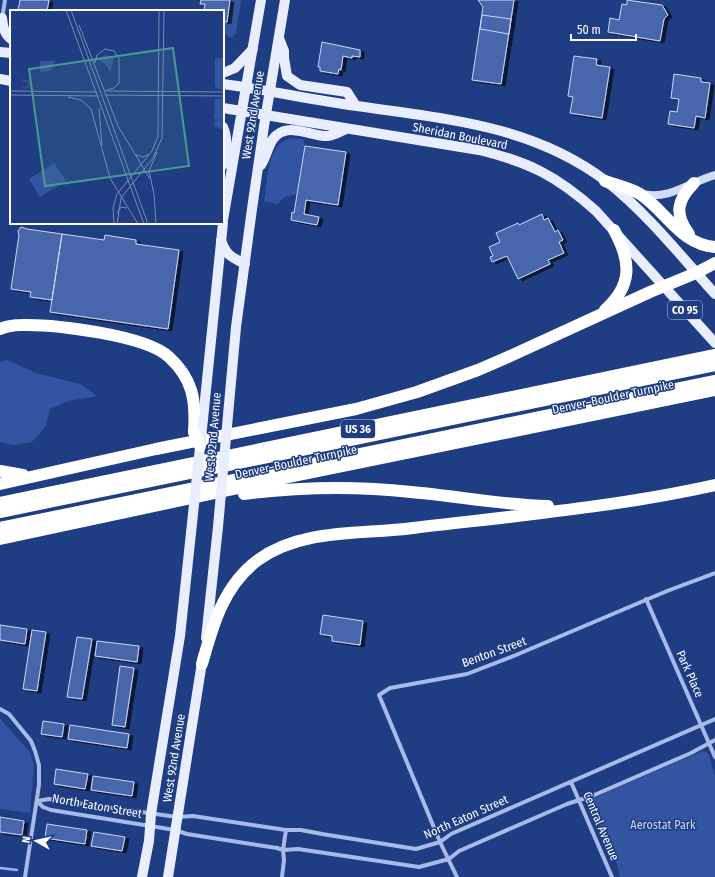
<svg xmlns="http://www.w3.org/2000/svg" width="715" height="877" font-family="'Fira Sans Condensed',sans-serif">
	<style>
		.green { fill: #3354a1 }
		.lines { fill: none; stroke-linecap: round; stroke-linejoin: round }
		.stream { stroke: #99b4eb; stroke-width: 2.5 }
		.building { fill: #4766ac; stroke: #cad8f7; filter: url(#shadow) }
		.street { stroke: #a6bbe9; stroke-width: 4 }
		.secondary { stroke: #d1dcf7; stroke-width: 8 }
		.primary { stroke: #e9eefe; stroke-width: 10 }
		.highway { stroke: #fff; stroke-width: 12 }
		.primary-bridge { stroke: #e9eefe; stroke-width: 10 }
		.highway-bridge { stroke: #fff; stroke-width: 12 }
		.labels { text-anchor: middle; stroke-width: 3; stroke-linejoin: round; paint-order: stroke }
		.shield { fill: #1f3d83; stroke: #bcc5da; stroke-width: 1 }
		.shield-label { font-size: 11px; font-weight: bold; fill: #fff }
		.street-label { font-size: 12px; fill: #fff; stroke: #1f3d83 }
		.park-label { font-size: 12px; fill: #cad8f7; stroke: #1f3d83 }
		.inset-river { fill: none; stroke: #374d81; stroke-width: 2 }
		.inset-road { fill: none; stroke: #798bb5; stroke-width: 1 }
		.view { fill: #4b9892; fill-opacity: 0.15; stroke: #4b9892; stroke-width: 2 }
		.inset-edge { fill: none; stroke: #fff; stroke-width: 2 }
	</style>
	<defs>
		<filter id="shadow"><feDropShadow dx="4" dy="2" stdDeviation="0" flood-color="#0009"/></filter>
	</defs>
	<rect width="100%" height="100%" fill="#1f3d83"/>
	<path class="green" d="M232,0h9l-5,33 -5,5 -8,-5v-12l6,1z
		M291,138l12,1 2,7 -8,48 -12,3 -8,7 -13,-3c4,-21 2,-57 27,-63z
		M7,360l29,13 44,11 17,12 -29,5 -18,8 -4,17 -14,16 -19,3 -13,-3v-80z
		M0,719l30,33 4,13 -4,48 -30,-4z
		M703,751l3,1 3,3 6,21v101h-95l-2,-10 -21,-47c-5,-7 -12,-14 -6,-21z"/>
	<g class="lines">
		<path class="stream" d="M0,868l17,2"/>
	</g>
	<path class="building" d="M20,0h29l-2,11h-29z
		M201,0h29l-3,22 -4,-1v-10h-19l1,-7h-5z
		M478,0h36l-13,84 -29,-4 11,-73z
		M627,0l35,5 6,10 -4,4 -4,22 -52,-9 2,-14 9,2 3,-16 5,1z
		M482,15l29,4 -2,15 -29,-5z
		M322,42l38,8v7l-8,-1v2l-9,-2 -2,14 -2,-1 -1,5 -18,-3v-4h-2z
		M574,56l23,3 -1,6 14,2 -8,51 -32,-5 3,-16 -5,-1z
		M674,74l27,4v4l9,1 -5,35 -9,-2 -2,12 -26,-4 2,-13 7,1 2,-13 -8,-1z
		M305,146l41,6 -8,53 -32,-5 -2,14 15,3 -2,8 -26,-5 1,-8 2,1z
		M542,214l2,6 4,-2 7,14 3,-2 5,10 -4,2 5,11 -16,7 2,4 -32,15 -11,-23 -15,6 -2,-5 3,-1 -4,-9 11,-5 -4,-9 22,-10 1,2z
		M21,227l6,2 35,5 -10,66 -22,-3 1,-5 -20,-3 8,-54 -1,-4z
		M62,234l42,6 1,-5 31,5v4l43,6 -11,79 -118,-17z
		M323,615l40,6 -3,24 -28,-4v-5l-12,-2z
		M0,625l27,4 -2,15 -25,-4z
		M32,630l14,2 -9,59 -14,-2z
		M77,637l15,2 -10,60 -15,-2z
		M97,641l42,5 -2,16 -42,-6z
		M120,666l14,2 -9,59 -13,-2z
		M43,721l21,3 -2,13 -21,-3z
		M70,725l59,9 -2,14 -59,-9z
		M56,769l32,5 -3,15 -31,-5z
		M93,776l41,6 -2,14 -41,-6z
		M0,817l24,4 -2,14 -22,-3z
		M47,824l40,6 -2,14 -40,-6z
		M94,832l31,5 -3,14 -31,-5z"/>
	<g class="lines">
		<path class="street" d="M2,19l3,-19
			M646,599l69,158
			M0,709l9,5 22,27 4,10 4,14v20l-14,92
			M571,782l41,95
			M37,801l6,6 8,3 124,20 12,4 90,14 6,2 15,-1 121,18 30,-8 10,-8 108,-47 25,-8 99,-43 24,-13
			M37,801l12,-2 128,18 16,-1 93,14h15l21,4 94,15 24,-7 11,-8 264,-115
			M282,877l2,-17 -1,-10 3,-20
			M457,877l-17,-35 -61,-147 11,-7 77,-14 49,-19 151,-64 48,-18"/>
		<path class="secondary" d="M642,194c29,6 47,-12 73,-19"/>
		<path class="primary" d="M2,18c1,8 2,16 9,21
			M279,38l5,13v7l3,18 13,9 47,7 9,14
			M0,52l11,1
			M223,73l12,-5 18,-19
			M0,79l11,2
			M223,84c45,6 89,16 134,22 89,13 175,19 249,75 41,32 74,74 109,113
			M223,108l256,42c50,12 78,26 117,61l119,132
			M223,127c6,13 2,25 0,38
			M261,165c6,-9 8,-25 16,-30 14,-12 37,2 51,1 6,0 13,-5 18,-7
			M223,220l38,-220
			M221,240c5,15 10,17 24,24
			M228,415l8,-88 16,-118 12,-83 21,-126
			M203,419l20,-196
			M206,638l12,-111
			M142,877l7,-36 2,-27 29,-178 11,-103
			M168,877l35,-221"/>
		<path class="highway" d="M605,181c11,4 25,7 35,13 26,17 41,51 75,53
			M689,234c-15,-20 -12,-34 5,-51
			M605,310c28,-25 26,-49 9,-80
			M0,329c7,-3 14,-4 21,-4 32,-1 125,10 148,32 24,22 27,43 25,75
			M0,471l23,4
			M0,484l156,-35 200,-40 61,-17 61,-22 30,-13 142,-65 46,-19 19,-10
			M244,494c55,-7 111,-8 167,-2 46,4 91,13 137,14
			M0,503l715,-148
			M0,512l715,-147
			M0,528l715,-147
			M0,539l289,-62 426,-87
			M202,664c11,-40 22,-79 56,-104 44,-32 103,-25 155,-32 101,-12 203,-21 302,-43"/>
		<path class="primary-bridge" d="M218,527l10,-112
			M191,533l12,-114"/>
		<path class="highway-bridge" d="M194,432l6,14"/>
	</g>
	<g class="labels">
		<g class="shield">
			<rect x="668" y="301" width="34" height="18" rx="3"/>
			<rect x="341" y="420" width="34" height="18" rx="3"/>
		</g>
		<g class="shield-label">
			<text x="685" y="314">CO 95</text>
			<text x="358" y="433">US 36</text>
		</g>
		<g class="street-label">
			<text transform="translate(253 115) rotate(-81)" y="4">West 92nd Avenue</text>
			<text transform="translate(460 136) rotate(11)" y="4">Sheridan Boulevard</text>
			<text transform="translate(613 397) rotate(-12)" y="4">Denver–Boulder Turnpike</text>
			<text transform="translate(213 437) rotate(-85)" y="4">West 92nd Avenue</text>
			<text transform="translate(296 462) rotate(-12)" y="4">Denver–Boulder Turnpike</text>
			<text transform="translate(494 652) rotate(-20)" y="4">Benton Street</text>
			<text transform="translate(690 674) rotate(66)" y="4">Park Place</text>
			<text transform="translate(174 758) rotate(-81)" y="4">West 92nd Avenue</text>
			<text transform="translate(97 806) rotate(10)" y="4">North Eaton Street</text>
			<text transform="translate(466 817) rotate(-24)" y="4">North Eaton Street</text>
			<text transform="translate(601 826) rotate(67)" y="4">Central Avenue</text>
		</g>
		<g class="park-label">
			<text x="663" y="829">Aerostat Park</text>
		</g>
	</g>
	<g transform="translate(10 10)">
		<rect width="214" height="214" fill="#1f3d83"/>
		<path d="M96,45l8,3 -4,15 -3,-7 -7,-5 2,-5zM205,48h9v32l-6,-1 -3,-3zM30,51h16l-6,10 -10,1zM214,88v22l-4,-1 4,2v9l-10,-4 1,-6 4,-1h-5l1,-20zM44,153l12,18 -26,16 -11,-18z" fill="#3354a1"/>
		<path class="inset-river" d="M11,70l7,1 1,6 -6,1"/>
		<path class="inset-road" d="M56,0l78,214M61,0l77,214M69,15l39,101 32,53M85,53l2,-8 8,-6 9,2 5,7v25l-5,5 -10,3M0,81l87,1M97,81l117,1M0,85l89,1M95,85l119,1M58,87l13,3 10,9 19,69 28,46M89,98l3,37M126,145l7,2 6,-3M107,203l4,-6 6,1M104,214l-1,-16 4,-14 35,-43 6,-15 1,-126M107,214l4,-26 32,-40 9,-20 2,-128M146,214l-2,-30 -5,-23 8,-19"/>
		<path class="view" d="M163,38l16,118 -144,20 -16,-117z"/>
		<rect width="214" height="214" class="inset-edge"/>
	</g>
	<g transform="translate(36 841) rotate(278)" stroke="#1f3d83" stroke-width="3" paint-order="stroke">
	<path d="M0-3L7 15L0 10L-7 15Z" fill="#ffffff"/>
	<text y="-6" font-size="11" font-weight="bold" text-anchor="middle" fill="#ffffff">N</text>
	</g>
	<path d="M571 34v6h65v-6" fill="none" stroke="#ffffff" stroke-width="2"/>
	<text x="577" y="34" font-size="12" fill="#ffffff" stroke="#1f3d83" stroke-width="3" paint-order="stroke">50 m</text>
</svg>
